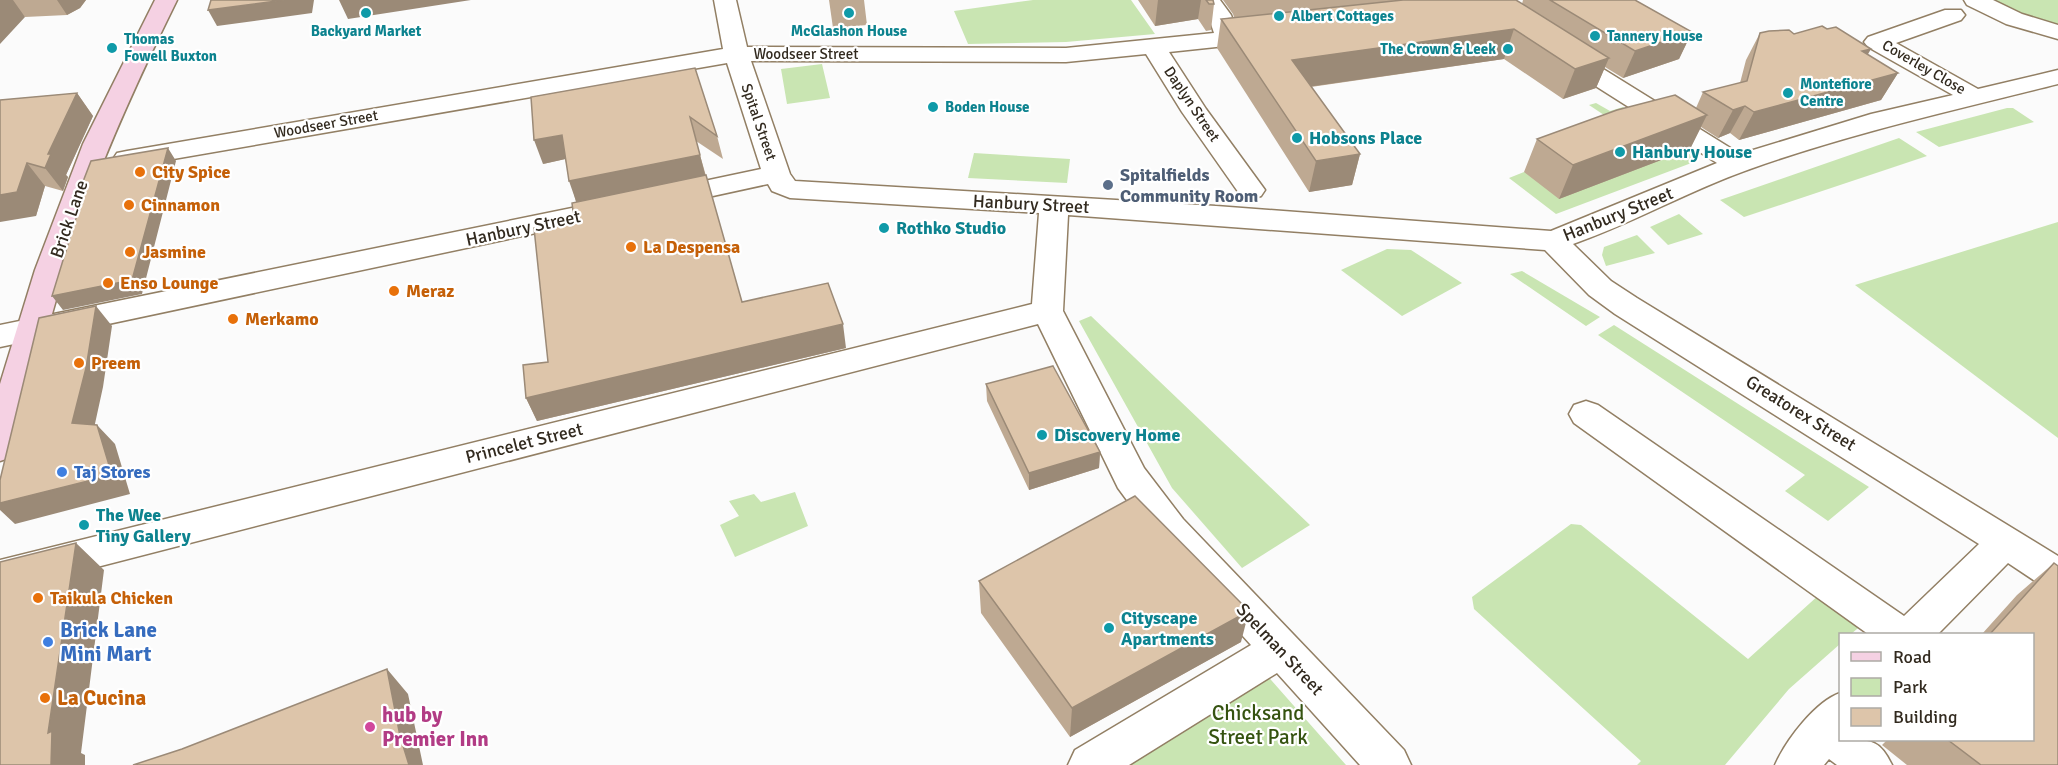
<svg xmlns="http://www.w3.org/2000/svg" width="2058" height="765" font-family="Signika,sans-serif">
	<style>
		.green { fill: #c9e5b2 }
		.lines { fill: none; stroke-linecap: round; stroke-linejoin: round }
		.minor-casing { stroke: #927f64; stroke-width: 3 }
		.secondary-casing { stroke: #927f64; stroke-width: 3 }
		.minor { fill: #fff; fill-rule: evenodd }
		.secondary { fill: #f5d1e3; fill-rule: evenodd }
		.wall { fill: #bea992 }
		.shaded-wall { fill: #9b8a77 }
		.building { fill: #ddc5aa; stroke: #9b8a77; stroke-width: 1.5 }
		.culture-dot { fill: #0f9aa8; stroke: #fff; stroke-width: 2 }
		.food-dot { fill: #e8710a; stroke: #fff; stroke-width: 2 }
		.service-dot { fill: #5c6f8a; stroke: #fff; stroke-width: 2 }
		.shop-dot { fill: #3f7fe0; stroke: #fff; stroke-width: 2 }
		.hotel-dot { fill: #d1479c; stroke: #fff; stroke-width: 2 }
		.labels { text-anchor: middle; stroke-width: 4.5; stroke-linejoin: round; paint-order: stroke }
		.far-culture-label { font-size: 15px; font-weight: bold; fill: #0d838f; stroke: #fff; text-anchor: start }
		.far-street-label { font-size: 15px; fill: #322a1f; stroke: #fff }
		.culture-label { font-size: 18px; font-weight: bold; fill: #0d838f; stroke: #fff; text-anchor: start }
		.food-label { font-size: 18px; font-weight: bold; fill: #c56008; stroke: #fff; text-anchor: start }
		.service-label { font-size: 18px; font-weight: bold; fill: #4e5e75; stroke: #fff; text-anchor: start }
		.street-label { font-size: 18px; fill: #322a1f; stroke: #fff }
		.shop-label { font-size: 18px; font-weight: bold; fill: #366cbe; stroke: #fff; text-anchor: start }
		.near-shop-label { font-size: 21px; font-weight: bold; fill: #366cbe; stroke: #fff; text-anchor: start }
		.near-food-label { font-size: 21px; font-weight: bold; fill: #c56008; stroke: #fff; text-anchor: start }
		.near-park-label { font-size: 21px; fill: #355310; stroke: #fff }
		.near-hotel-label { font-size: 21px; font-weight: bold; fill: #b23c85; stroke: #fff; text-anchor: start }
	</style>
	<rect width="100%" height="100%" fill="#fbfbfb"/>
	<path class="green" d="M1033,0h98l24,34 -89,8 -98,2 -14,-33z
		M1990,0h68v25l-28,-7z
		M822,64l8,34 -43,6 -6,-35z
		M1596,103l14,8 13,-4 68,44 3,11 -138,52 -47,-36 15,-6 143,-15 -78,-52z
		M2007,108h6l21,14 -95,25 -23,-15z
		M1899,138l28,18 -183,61 -24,-17z
		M974,153l96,6 -3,24 -99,-5z
		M1679,214l24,20 -35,11 -18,-18z
		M2058,222v216l-203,-153z
		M1637,235l18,18 -49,13 -4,-11 2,-8z
		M1387,249l24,1 51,33 -60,33 -61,-46z
		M1522,271l78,46 -14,9 -76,-52z
		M1091,316l219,209 -68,43 -70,-80 -93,-167z
		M1614,325l255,162 -41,34 -43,-30 20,-16 -207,-140z
		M795,492l13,34 -73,31 -15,-32 19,-9 -10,-15 25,-7 7,8z
		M1571,524l10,1 167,134 72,-65 43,30 -12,10h-11v10l-51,45 -64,76h-88l4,-4 -167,-152 -2,-12z
		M1265,673l81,92h-226z"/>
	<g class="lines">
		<g class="minor-casing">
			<path id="minor" d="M714,0h22l11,47 319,1 148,-15 -6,-18 -11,-15h23l11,15 6,16 26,-3 8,2 4,5 -4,5 -8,2 -94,10 37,57 59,81 -4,6 -10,3 -10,-3 -59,-84 -36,-58 -80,8 -315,-1 39,113 5,7 421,25 335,25 166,-68 -164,-104 -3,-5 3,-5 9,-2 9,2 169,105 131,-40 82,-19 -85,-48 -4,-5 4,-5 77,-27h16l4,5 -4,5 -65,23 82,46 80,-19v14c-104,26 -207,49 -308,85 -61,21 -116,54 -177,75l38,37 26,17 421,258v36l-14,-5 -36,-24 -70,71h-70l-294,-211 -5,-9 5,-9 12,-4 12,4 306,211 75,-72 -364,-230 -26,-19 -44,-45 -477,-35 -5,96 81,157 39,51 221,231 7,15h-51l-83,-92 -148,92h-61l7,-15 176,-105 -94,-104 -39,-53 -80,-164 -1038,268v-32l1032,-256 7,-91 -249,-15 -18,-7 -4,-7 -101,22 -10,-3 -4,-6 4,-6 104,-22 -34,-106 -600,104 -10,-2 -4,-6 4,-6 10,-2 596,-102z
				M1964,0h29l29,14 36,11v14l-52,-15 -39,-19z
				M616,199l10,3 4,6 -4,6 -626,133v-22z
				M1840,693v47c28,0 39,-3 52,25h-55l-8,-6 -5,6h-49c11,-25 40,-63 65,-72z"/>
		</g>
		<g class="secondary-casing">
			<path id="secondary" d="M155,0h22c-32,65 -63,131 -88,199 -30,81 -51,165 -72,249l-5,9 -12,4v-77l35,-114 48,-126z"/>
		</g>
		<use href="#minor" class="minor"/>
		<use href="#secondary" class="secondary"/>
	</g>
	<path class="wall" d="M0,0h86l-6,8 -13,7 -42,2z
		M829,0h35l3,25 -34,3z
		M1138,0h75l1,4 -3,26 -5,1 -8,-12 -43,7z
		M1223,0h293l6,4 1,-4h112l57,32 -13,27 -56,19 -18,-11 -9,21 -33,11 -59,-40 -193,28 49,67 -8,31 -43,7 -92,-144 4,-29 13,-2 -1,-3z
		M1760,33l34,1 74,21 30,18 -17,27 -142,40 -9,-7 -12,5 -17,-11 -11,22 -131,50 -35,-27 13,-33 159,-31 7,-16 37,-9 6,-23z
		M695,68l22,68 6,23 -27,-18 46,161 104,46 -309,73 -11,-23 22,-36 26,-143 2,-17 -11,-43 -22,5z
		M77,93l16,23 -27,59 2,2 -5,14 -18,-5 -9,30 -36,-116z
		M986,384l114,68 -1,16 -70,22 -42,-89z
		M2054,563l4,202h-151l-25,-20 5,-5h145v-106h-50l35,-39z
		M979,581l262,61 -171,95 -89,-124z"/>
	<path class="shaded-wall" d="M0,0h13l12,17 -25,27z
		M57,0h29l-6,8 -13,7z
		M284,0h30l-2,13 -95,13 -9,-16z
		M339,0h132l-123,19z
		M1158,0h43l-3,19 -43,7z
		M1514,29l-10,30 -218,31 6,-30z
		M1692,32l-13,27 -56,19 12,-27z
		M1871,49l-16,27 7,-25z
		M1609,58l-13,30 -33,11 12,-30z
		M1898,73l-17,27 -142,40 15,-28z
		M77,93l16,23 -27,59 2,2 -5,14 -18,-23 3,-14z
		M1745,106l-15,27 -12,5 15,-28z
		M1707,115l-17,34 -131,50 14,-34z
		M562,135l8,23 -27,6 -9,-24z
		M168,148l8,13 -34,133 -79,16 -11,-14z
		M1360,154l-8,31 -43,7 7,-31z
		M700,155l6,23 -129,26 -8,-23z
		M27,163l18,23 -9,30 -36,6v-27z
		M96,306l16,20 -9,61 -12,55 -19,-19z
		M843,324l3,24 -309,73 -11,-23z
		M97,425l18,19 15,50 -115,30 -15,-14v-7z
		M1100,452l-1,16 -70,22v-17z
		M76,543l28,27 -23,183 4,2v10h-34l-3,-32z
		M1249,611l-8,31 -171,95 2,-29z
		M387,669l21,25 15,71h-14l-9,-29z"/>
	<path class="building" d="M211,0h73l-76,10z
		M1206,0h7l1,4h-5z
		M1403,0h113l93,58 -34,11 -61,-40 -222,31 68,94 -44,7 -95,-142z
		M1550,0h85l57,32 -57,19z
		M1822,26l5,3 9,-2 35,22 -9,2 36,22 -144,39 -9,-6 -12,4 -30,-18 44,-11 13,-48 9,-2 20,-1 5,4z
		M695,68l22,68 -27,-19 10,38 -131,26 -7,-46 -28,5 -3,-43z
		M77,93l-29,61h3l-6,14 -18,-5 -10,29 -17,3v-95z
		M1675,95l32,20 -134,50 -36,-26 80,-29z
		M168,148l-36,132 -80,16 32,-104h-5l12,-31z
		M706,175l36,127 86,-19 15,41 -317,74 -3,-33 25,-3 -14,-134 40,-9 -2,-16z
		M96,306l-10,62 -14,55 25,2 15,50 -112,28v-23l39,-162z
		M1053,366l47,86 -71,21 -43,-89z
		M1135,496l114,115 -177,97 -93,-127z
		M76,543l-28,190 4,-2 -1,34h-51v-203z
		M2054,563l4,3v199h-77l-33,-25h84v-106h-42z
		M387,669l13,67 9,29h-276l49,-16z"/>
	<g class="culture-dot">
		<circle cx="366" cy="13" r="6"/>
		<circle cx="849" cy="13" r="6"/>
		<circle cx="1279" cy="16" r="6"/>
		<circle cx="1595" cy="36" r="6"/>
		<circle cx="112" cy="48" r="6"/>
		<circle cx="1508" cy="49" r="6"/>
		<circle cx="1788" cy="93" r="6"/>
		<circle cx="933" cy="107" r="6"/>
		<circle cx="1297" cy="138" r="6"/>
		<circle cx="1620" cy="152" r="6"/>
		<circle cx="884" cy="228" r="6"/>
		<circle cx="1042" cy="435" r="6"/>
		<circle cx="84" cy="525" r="6"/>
		<circle cx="1109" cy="628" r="6"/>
	</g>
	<g class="food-dot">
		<circle cx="140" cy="172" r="6"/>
		<circle cx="129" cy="205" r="6"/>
		<circle cx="631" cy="247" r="6"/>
		<circle cx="130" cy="252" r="6"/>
		<circle cx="108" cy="283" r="6"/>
		<circle cx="394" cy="291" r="6"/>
		<circle cx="233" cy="319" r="6"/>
		<circle cx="79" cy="363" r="6"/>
		<circle cx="38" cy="598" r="6"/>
		<circle cx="45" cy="698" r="6"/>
	</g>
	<circle class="service-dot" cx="1108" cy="185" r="6"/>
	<g class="shop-dot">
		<circle cx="62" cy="472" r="6"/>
		<circle cx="48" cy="642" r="6"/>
	</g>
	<circle class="hotel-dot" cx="370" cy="727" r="6"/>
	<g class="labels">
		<g class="far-culture-label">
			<text x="1291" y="21">Albert Cottages</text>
			<text x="366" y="36" text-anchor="middle">Backyard Market</text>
			<text x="849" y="36" text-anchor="middle">McGlashon House</text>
			<text x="1607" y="41">Tannery House</text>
			<text x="124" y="44">Thomas<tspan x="124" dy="17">Fowell Buxton</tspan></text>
			<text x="1496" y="54" text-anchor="end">The Crown &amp; Leek</text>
			<text x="1800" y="89">Montefiore<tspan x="1800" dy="17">Centre</tspan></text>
			<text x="945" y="112">Boden House</text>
		</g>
		<g class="far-street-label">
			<text x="806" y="59">Woodseer Street</text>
			<text transform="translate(1924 67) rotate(30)" y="5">Coverley Close</text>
			<text transform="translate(1192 104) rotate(56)" y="5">Daplyn Street</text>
			<text transform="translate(759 122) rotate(71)" y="5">Spital Street</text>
			<text transform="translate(326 124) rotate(-10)" y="5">Woodseer Street</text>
		</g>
		<g class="culture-label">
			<text x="1309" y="144">Hobsons Place</text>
			<text x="1632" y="158">Hanbury House</text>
			<text x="896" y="234">Rothko Studio</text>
			<text x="1054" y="441">Discovery Home</text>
			<text x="96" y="521">The Wee<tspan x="96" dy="21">Tiny Gallery</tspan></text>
			<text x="1121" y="624">Cityscape<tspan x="1121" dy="21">Apartments</tspan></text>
		</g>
		<g class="food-label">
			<text x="152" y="178">City Spice</text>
			<text x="141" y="211">Cinnamon</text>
			<text x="643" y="253">La Despensa</text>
			<text x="142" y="258">Jasmine</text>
			<text x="120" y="289">Enso Lounge</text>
			<text x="406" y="297">Meraz</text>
			<text x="245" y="325">Merkamo</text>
			<text x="91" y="369">Preem</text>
			<text x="50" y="604">Taikula Chicken</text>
		</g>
		<g class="service-label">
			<text x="1120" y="181">Spitalfields<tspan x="1120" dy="21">Community Room</tspan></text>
		</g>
		<g class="street-label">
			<text transform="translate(1031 204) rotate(3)" y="6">Hanbury Street</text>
			<text transform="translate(1618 214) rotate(-22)" y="6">Hanbury Street</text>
			<text transform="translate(69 219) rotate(-71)" y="6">Brick Lane</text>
			<text transform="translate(523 228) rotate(-12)" y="6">Hanbury Street</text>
			<text transform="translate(1801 413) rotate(32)" y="6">Greatorex Street</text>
			<text transform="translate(524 443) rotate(-14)" y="6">Princelet Street</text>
			<text transform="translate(1280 649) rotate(47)" y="6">Spelman Street</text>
		</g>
		<g class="shop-label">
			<text x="74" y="478">Taj Stores</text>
		</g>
		<g class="near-shop-label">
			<text x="60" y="637">Brick Lane<tspan x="60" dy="24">Mini Mart</tspan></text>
		</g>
		<g class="near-food-label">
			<text x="57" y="705">La Cucina</text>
		</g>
		<g class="near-park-label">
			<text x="1258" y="720">Chicksand<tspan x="1258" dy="24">Street Park</tspan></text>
		</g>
		<g class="near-hotel-label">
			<text x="382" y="722">hub by<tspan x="382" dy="24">Premier Inn</tspan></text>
		</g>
	</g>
	<rect x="1839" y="633" width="195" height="108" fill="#ffffff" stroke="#adaaa5" stroke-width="1.5"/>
	<rect x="1851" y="652" width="30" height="9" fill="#f5d1e3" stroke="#adaaa5" stroke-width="1.5"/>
	<text x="1893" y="663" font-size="18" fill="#322a1f">Road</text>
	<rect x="1851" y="678" width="30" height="18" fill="#c9e5b2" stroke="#adaaa5" stroke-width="1.5"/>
	<text x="1893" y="693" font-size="18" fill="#322a1f">Park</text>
	<rect x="1851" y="708" width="30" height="18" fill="#ddc5aa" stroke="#adaaa5" stroke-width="1.5"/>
	<text x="1893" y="723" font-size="18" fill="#322a1f">Building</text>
</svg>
